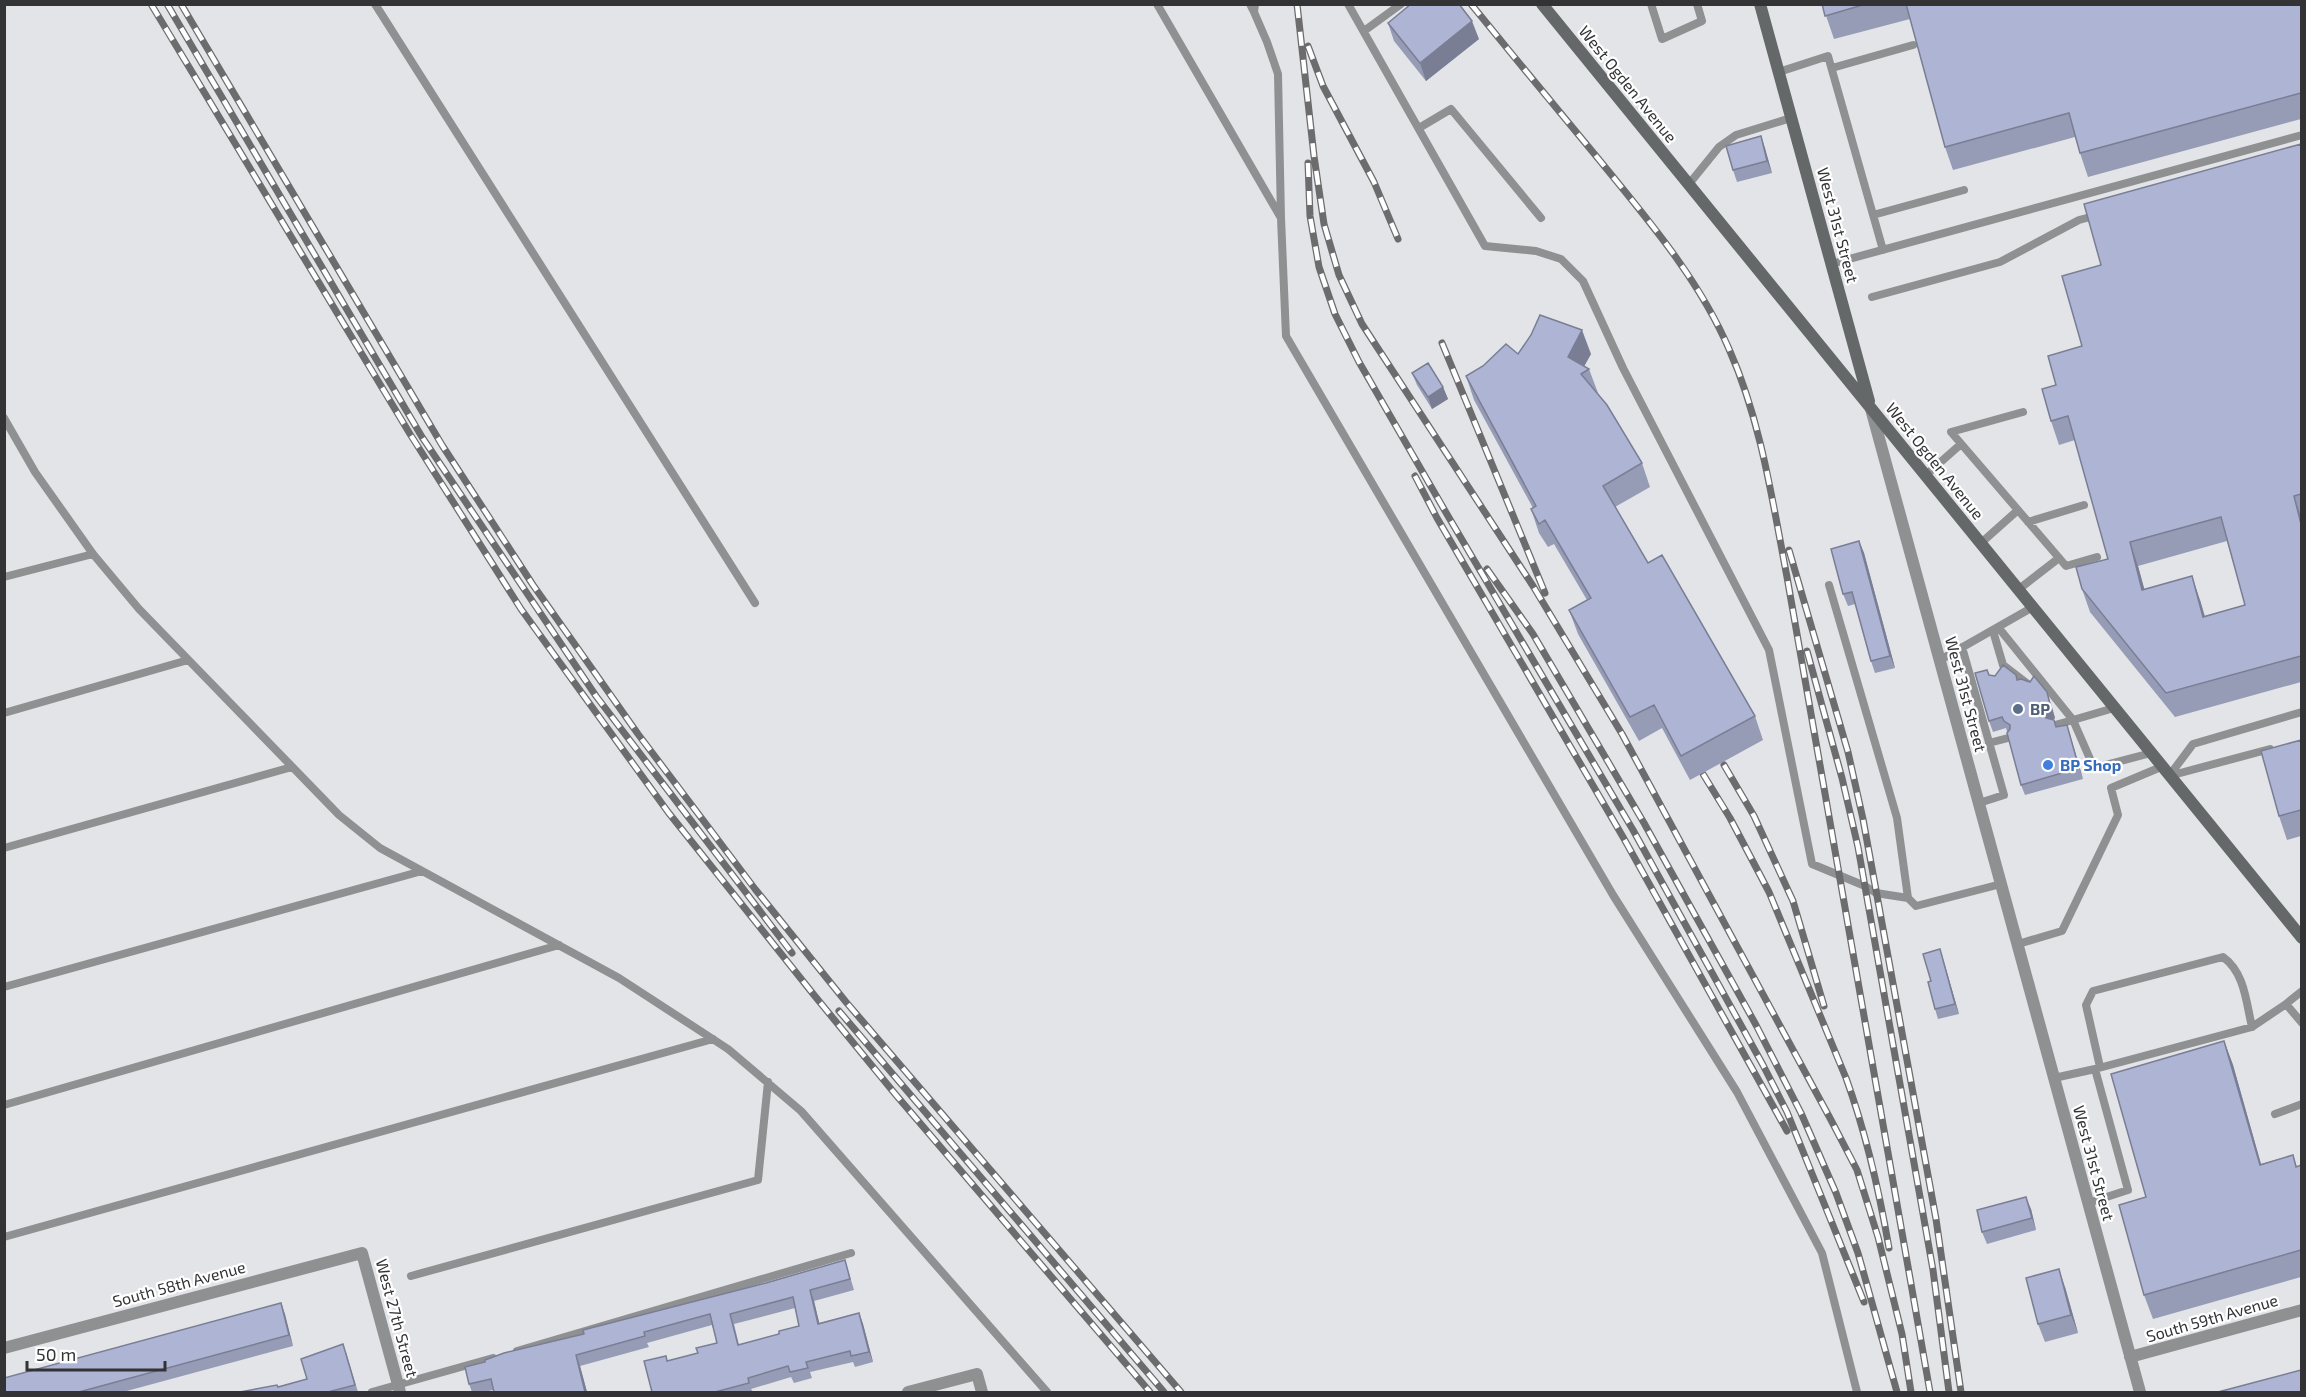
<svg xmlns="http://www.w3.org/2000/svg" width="2306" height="1397" font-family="'Exo 2',sans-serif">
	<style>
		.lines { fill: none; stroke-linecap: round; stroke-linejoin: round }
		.service { stroke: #8e9091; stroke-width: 8 }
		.minor { stroke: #8e9091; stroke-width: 12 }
		.secondary { stroke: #656869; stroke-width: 12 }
		.rail-casing { stroke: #6c6c6f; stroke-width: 7 }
		.rail { stroke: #fff; stroke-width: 4.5; stroke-dasharray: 14; stroke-linecap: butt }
		.wall { fill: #969bb6; fill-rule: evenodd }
		.shaded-wall { fill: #7a7e94 }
		.building { fill: #aeb4d4; stroke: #7a7e94; stroke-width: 1.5; fill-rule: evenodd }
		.service-dot { fill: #5c6f8a; stroke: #fff; stroke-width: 2 }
		.shop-dot { fill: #3f7fe0; stroke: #fff; stroke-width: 2 }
		.labels { text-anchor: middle; stroke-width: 4.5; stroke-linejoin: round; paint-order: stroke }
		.street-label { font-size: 16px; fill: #333335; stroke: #fff }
		.service-label { font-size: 16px; font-weight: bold; fill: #4e5e75; stroke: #fff; text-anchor: start }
		.shop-label { font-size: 16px; font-weight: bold; fill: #366cbe; stroke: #fff; text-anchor: start }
	</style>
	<rect width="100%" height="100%" fill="#e3e4e8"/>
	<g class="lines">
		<path class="service" d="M375,4l380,599
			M1157,4l124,214 -3,-144 -11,-32 -13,-30
			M1250,4l4,8 1,-8
			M1348,4l137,242 51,5 25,8 22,22 40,87 146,282 43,214 53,22 11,7 32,5
			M1651,4l11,35 40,-18 -5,-17
			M1364,31l37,-27
			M1832,68l81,-23
			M1779,72l49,-16 55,194
			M1419,128l32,-19 90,109
			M1689,184l30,-37 17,-12 55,-17
			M1873,215l91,-25
			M1281,218l5,118 327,559 124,197 85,161 35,139
			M1831,264l471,-129
			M1872,297l128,-35 79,-42 19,-5
			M2023,412l-72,20 115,134 31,-9
			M4,418l31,54 58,82 46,55 200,206 41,33 239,130 109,71 73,62 246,281
			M1926,475l35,-31
			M2028,522l56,-17
			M1981,543l37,-33
			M4,577l89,-23
			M1829,585l68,233 11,80 8,8 85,-22
			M2019,589l40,-31
			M1998,627l75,93 -18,5
			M1993,631l10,34 26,20
			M1962,647l42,148 -25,8
			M1940,660l93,-53
			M2114,708l-41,12 21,48 57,-15
			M4,713l184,-53
			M1989,743l19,-5
			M2169,776l24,-32 109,-32
			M2169,776l101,-27
			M4,848l288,-81
			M2018,944l44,-13 56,-116 -7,-27 50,-21
			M4,987l418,-116
			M2302,991l-16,13 16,19
			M2100,1067l-14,-62 7,-14 130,-34c22,16 23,45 29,70
			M2095,1069l157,-42 34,-23
			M2054,1078l41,-9 33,121 -40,13
			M4,1105l555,-160
			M2275,1114l27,-10
			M4,1237l709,-198
			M411,1276l347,-96 10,-98
			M517,1351l334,-98
			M372,1392l121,-34"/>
		<path class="minor" d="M1871,409l269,983
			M4,1348l358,-95 38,139
			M2130,1357l172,-47
			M908,1392l69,-18 5,18"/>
		<path class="secondary" d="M1542,4l760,934
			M1760,4l109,397"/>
		<g class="rail-casing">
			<path id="rail" d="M151,4l259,430 111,175 147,203 146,183 82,100 254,297
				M167,4l255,433 174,259 196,257
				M181,4l261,441 91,140 105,149 117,155 91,113 335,390
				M1297,4l17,152 10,68 15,51 23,49 171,262 89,148 209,386 26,50 21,67 24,97 9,58
				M1471,4c43,53 87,106 130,158 47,58 98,117 128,187 32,72 43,150 58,228l143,815
				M1308,46l15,40 51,96 24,57
				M1308,163l2,53 9,51 16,47 24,48 89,154 185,314 130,235 24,47 77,190
				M1442,343l103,250
				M1415,476l22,42 186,319 164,294
				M1789,550l59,202 15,67 73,400 25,173
				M1487,569l46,65 111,189 112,202 45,88 35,80 22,60 39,139
				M1807,651l35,127 16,69 75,423 16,122
				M1724,765l30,51 39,85 31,105
				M1703,774l27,44 39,74 77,186c20,55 33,112 43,170
				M839,1011l325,381"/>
		</g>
		<use href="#rail" class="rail"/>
	</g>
	<path class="wall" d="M1822,4h479v115l-213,58 -8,-24 -5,-16 -122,33 -8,-23 -35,-128 -76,20z
		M1388,23l91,16 -53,42 -32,-40z
		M1761,136l11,37 -35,9 -4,-12z
		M2301,144v538l-126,35 -85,-105 -8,-23 26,-30 -33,-119 -16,5 -8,-24 5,-36 26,-39 19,-81zM2227,541l18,64 -40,11 -5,-16 -56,-11 -6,-23z
		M1518,354h73l-7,12 5,3 9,24h-1l45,70 8,24 -35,20 33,56 107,153 8,24 -73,40 -28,-52 -23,13 -61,-107 -9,-24 18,-10 -33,-56 -6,3 -9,-14 -8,-24 2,-1 -59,-108 -8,-24z
		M1412,373l31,14 5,12 -16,10 -15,-24z
		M1859,541l5,12 31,115 -20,5 -4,-12 -16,-57 -7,2 -5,-12z
		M1995,676l23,4 33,23 4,15 -2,2 4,7 13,8 13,44 -58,16 -4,-10 -15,-57 -13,4 -4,-11z
		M2301,740v96l-14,4 -8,-24z
		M1943,959l16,55 -21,5 -3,-10 -4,-28z
		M2224,1041l9,24 28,99 32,-9 4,12 4,-2v112l-148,42 -9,-24 2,-98z
		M2031,1209l5,21 -49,14 -5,-12z
		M845,1260l9,30 -40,11 5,22 40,-10 4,11 10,38 -18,5 -2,-5 -43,10 2,6 -18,5 -3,-6 -40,12 2,3h-101l14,-36 1,5 31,-8 19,-10 -5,-18 -65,18 2,4 -69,19 7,26h-93l-1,-2 -9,2h-12l-3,-8 16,-22 281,-79zM795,1308l4,18 -20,8 -40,11 -5,-21z
		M2065,1287l13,46 -33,9 -7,-18z
		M281,1303l12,43 -170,46h-119z
		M346,1352l12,40h-118l38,-5 29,-8z"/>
	<path class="shaded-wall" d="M1472,21l7,18 -53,42 -6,-18z
		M1761,136l4,12 7,25 -5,-12z
		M1582,330l9,24 -15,27 -8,-24z
		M1443,387l5,12 -16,10 -4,-12z
		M2294,496l7,21v7z
		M1859,541l5,12 31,115 -5,-12z
		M2130,542l8,24 13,47 -9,-23z
		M2192,576l8,24 11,41 -8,-24z
		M2047,692l8,26 -6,5 -3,-5 -1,-6z
		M2067,725l3,10 13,44 -4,-11z
		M1940,949l3,10 16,55 -4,-10z
		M2224,1041l9,24 35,124 -8,-24z
		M2026,1197l5,12 5,21 -4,-12z
		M2059,1269l6,18 13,46 -7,-18z
		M810,1290l4,11 8,33 -4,-10z
		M281,1303l4,11 8,32 -4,-11z
		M859,1313l4,11 10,38 -4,-10z
		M576,1355l4,11 7,26h-2z"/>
	<path class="building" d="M1411,4h48l13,17 -52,42 -32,-40z
		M1822,4h44l-41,12z
		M1906,4h395v89l-221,60 -11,-40 -124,34z
		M1761,136l6,25 -34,9 -7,-24z
		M2301,144v350l-7,2 7,28v132l-135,37 -84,-104 -6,-22 32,-8 -40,-143 -17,5 -9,-32 14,-4 -8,-29 34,-10 -20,-70 39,-11 -17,-61zM2221,517l24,88 -42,12 -11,-41 -50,14 -12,-48z
		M1540,315l42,15 -14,27 21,12 -8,5 26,31 35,58 -39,23 45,77 14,-8 93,161 -74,40 -27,-51 -24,12 -61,-107 22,-12 -46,-78 -6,4 -8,-15 5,-3 -70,-130 17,-10 23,-22 12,10 13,-19z
		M1428,363l15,24 -15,10 -16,-24z
		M1859,541l31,115 -19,5 -19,-69 -9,2 -12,-45z
		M2003,665l13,10 1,5 4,-1 9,3 4,-6 13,16 4,16 -6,4 1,6 8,2 2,7 11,-2 12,43 -58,17 -14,-52 3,-4v-4l-6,-4 -2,-4 -13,4 -14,-48 12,-3 2,5 6,1z
		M2301,740v70l-22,6 -18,-65z
		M1940,949l15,55 -20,5 -7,-27 3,-1 -8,-27z
		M2224,1041l36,124 33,-10 3,12 5,-2v85l-157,45 -25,-90 27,-8 -35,-123z
		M2026,1197l6,21 -50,14 -5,-22z
		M845,1260l5,19 -40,11 8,34 41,-11 10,39 -18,4 -1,-5 -44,11 2,6 -18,4 -2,-6 -40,12 1,5 -34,9h-63l-8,-31 22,-5 1,5 31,-8 -2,-5 21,-5 -7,-29 -66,18 1,4 -69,19 9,37h-91l-3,-13 -22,5 -4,-17 20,-5v-2l19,-7 80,-19 -1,-4 183,-47zM793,1297l6,29 -20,5v3l-41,11 -8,-31z
		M2059,1269l12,46 -33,9 -12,-46z
		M281,1303l8,32 -210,57h-75v-14z
		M343,1344l12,41 -27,7h-88l37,-7 1,2 29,-8 -6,-20z
		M2301,1370v22h-83z"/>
	<circle class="service-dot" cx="2018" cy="709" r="6"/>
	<circle class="shop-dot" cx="2048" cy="765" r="6"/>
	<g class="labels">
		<g class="street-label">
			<text transform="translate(1628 84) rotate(51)" y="6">West Ogden Avenue</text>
			<text transform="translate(1838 225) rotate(75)" y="6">West 31st Street</text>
			<text transform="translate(1935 461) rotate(51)" y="6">West Ogden Avenue</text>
			<text transform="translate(1966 694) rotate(75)" y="6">West 31st Street</text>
			<text transform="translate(2094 1163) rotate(75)" y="6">West 31st Street</text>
			<text transform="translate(179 1284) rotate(-15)" y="6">South 58th Avenue</text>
			<text transform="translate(397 1318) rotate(75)" y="6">West 27th Street</text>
			<text transform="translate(2212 1318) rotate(-16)" y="6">South 59th Avenue</text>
		</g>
		<g class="service-label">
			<text x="2030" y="715">BP</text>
		</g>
		<g class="shop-label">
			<text x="2060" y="771">BP Shop</text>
		</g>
	</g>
	<rect width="2306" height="1397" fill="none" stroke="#333335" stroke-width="12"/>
	<path d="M27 1361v9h138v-9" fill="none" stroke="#333335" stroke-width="3"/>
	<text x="36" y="1361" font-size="18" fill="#333335" stroke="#ffffff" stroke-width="4.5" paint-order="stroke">50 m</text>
</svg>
